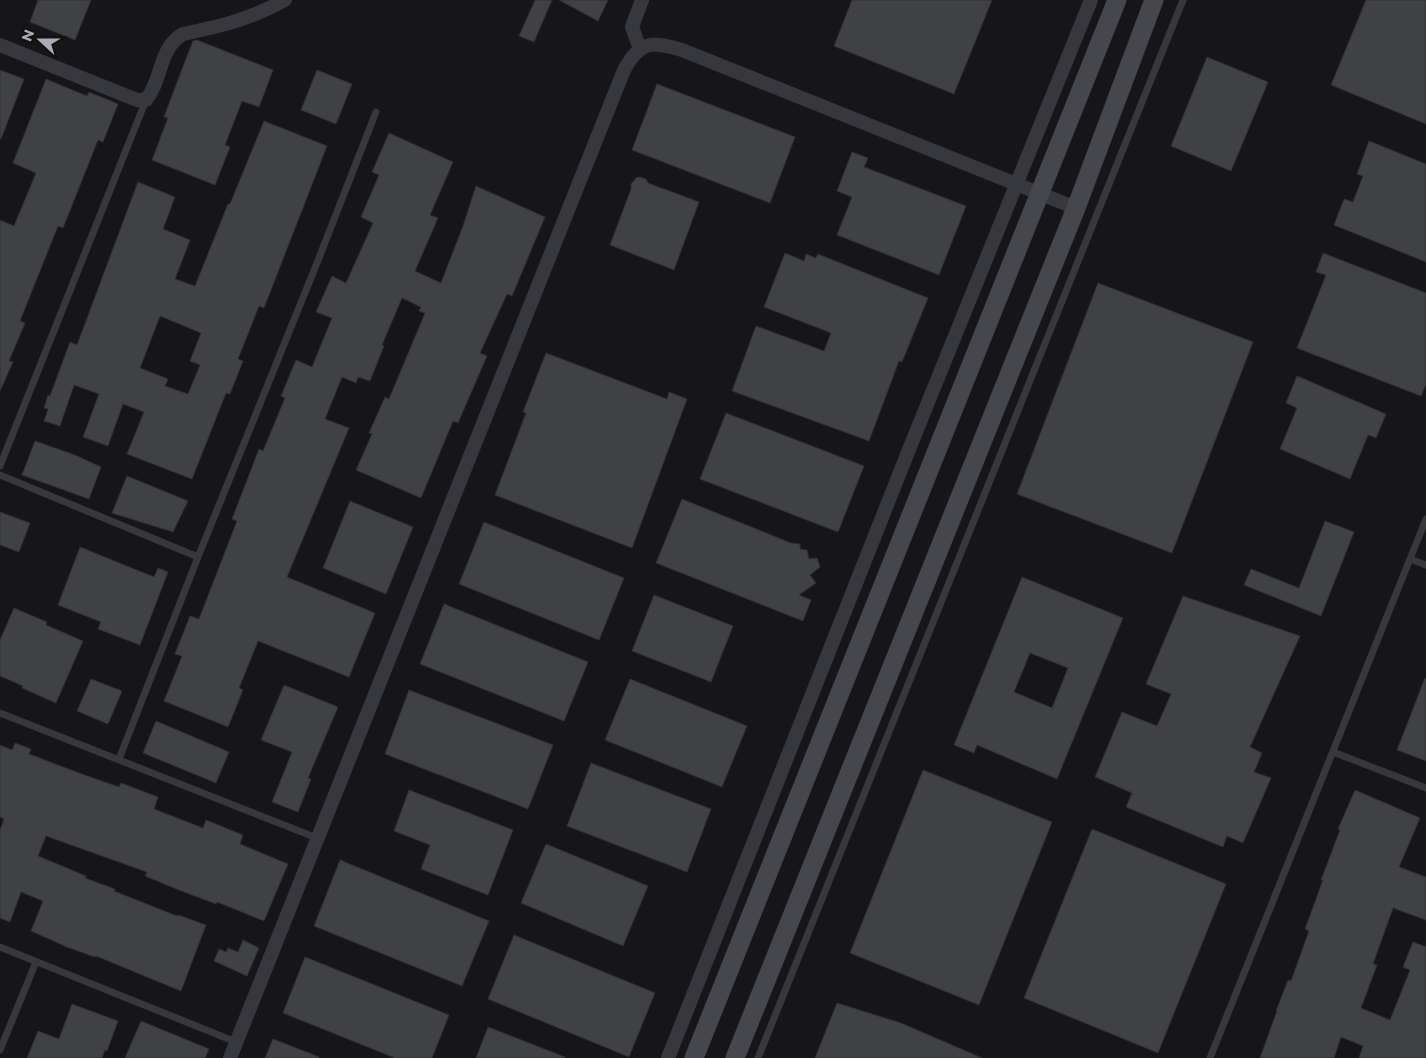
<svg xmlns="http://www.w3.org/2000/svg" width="1426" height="1058" font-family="Montserrat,sans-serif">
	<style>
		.building { fill: #404145; stroke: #303034; fill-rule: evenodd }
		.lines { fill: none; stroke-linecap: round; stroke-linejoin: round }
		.service { stroke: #37383d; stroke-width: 7 }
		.minor { stroke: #37383d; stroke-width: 14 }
		.secondary { stroke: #45474d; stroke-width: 19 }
	</style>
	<rect width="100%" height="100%" fill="#161618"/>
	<path class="building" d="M38,0h53l-16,40 -45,-18z
		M535,0h17l-18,42 -15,-6z
		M559,0h49l-10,21z
		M852,0h140l-38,94 -120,-48z
		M1366,0h60v124l-95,-39z
		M197,40l76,30 -14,37 -17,-6 -17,44 5,2 -15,38 -63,-25 16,-42 -4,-1 15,-40 14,-36z
		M1207,57l61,25 -37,89 -60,-25z
		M0,70l24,9 -23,60h-1z
		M317,70l35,14 -16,40 -35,-14z
		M46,79l41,17 2,-4 29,12 -15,38 -5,-2 -35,88 -5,-2 -38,95 5,2 -16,38 4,1 -13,29v-171l14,6 22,-53 -23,-10z
		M657,84l138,53 -25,66 -138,-53z
		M264,121l63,25 -63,162 -5,-2 -21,53 5,2 -13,33 -4,-1 -34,86 -65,-25 17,-42 -21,-8 -15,42 -25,-9 16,-43 -25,-9 -14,41 -16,-5 4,-12 -4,-1 4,-13 2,1 20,-54 7,3 61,-163 37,15 -12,32 27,11 -15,39 20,7 33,-82h2zM160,316l41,17 -11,28 10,4 -12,29 -23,-8 3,-7 -28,-11z
		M389,133l64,29 -23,53 8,3 -23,53 26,12 22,-57 13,-40 69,31 -33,79 -5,-2 -27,59 7,3 -29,67 -5,-2 -32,77 -65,-28 16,-36 -3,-1 16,-36 4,2 36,-86 -6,-2 2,-4 -19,-9 -20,47 2,1 -14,35 -12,-4 -2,6 -14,-6 -17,42 24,9 -62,149 88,36 -26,64 -91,-36 -19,47 4,2 -15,37 -64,-26 18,-45 -7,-2 15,-38 9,3 38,-98 -5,-2 27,-70 4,2 22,-53 -4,-2 15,-36 16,7 20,-49 -16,-6 16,-36 14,7 27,-60 -12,-6 18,-42 -7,-3z
		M1369,141l57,23v98l-92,-37 10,-26 9,3 10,-26 -6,-2z
		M852,152l16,6 -4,9 102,39 -27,69 -102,-40 15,-38 -15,-6z
		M639,177l7,2 2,4 51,19 -25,68 -64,-25 21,-56v-5l5,-6z
		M785,253l19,8 2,-7 10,4 2,-4 110,44 -26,64 -3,-1 -30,80 -137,-50 24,-65 68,25 7,-18 -67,-26z
		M1323,253l103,40v91l-5,12 -124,-48 29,-73 -10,-3z
		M1098,283l155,59 -81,211 -155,-59z
		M546,353l121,46 2,-7 18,7 -55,149 -137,-53 31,-82 -3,-1z
		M1297,376l89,38 -10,24 -8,-3 -18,44 -70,-30 17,-41 -11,-5z
		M726,413l138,53 -26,66 -138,-53z
		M35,441l40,14 26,12 -12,32 -67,-24z
		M127,476l61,25 -15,31 -61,-19z
		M682,499l109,44 9,1v5l7,1 2,9 8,-1 3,9 -10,8 6,8 -17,12 12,5 -8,21 -147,-58z
		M350,501l63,26 -27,67 -63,-26z
		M0,512l30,11 -11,29 -19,-7z
		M1325,521l29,11 -33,84 -77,-31 7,-16 48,19z
		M484,522l140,56 -25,62 -140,-56z
		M80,547l74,30 4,-9 10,4 -28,73 -42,-16 3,-7 -43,-17z
		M1022,577l101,41 -66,161 -80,-34 -3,8 -20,-8zM1030,653l38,15 -16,40 -38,-16z
		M654,595l79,31 -22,56 -79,-31z
		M1183,596l117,40 -50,111 12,6 -8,19 17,6 -28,65 -16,-7 -4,11 -97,-40 6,-14 -37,-16 27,-65 35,14 14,-32 -25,-10z
		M444,604l144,58 -24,59 -144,-57z
		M14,608l33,14 -1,3 37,16 -27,62 -34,-15 1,-2 -23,-10v-36z
		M1425,678l1,1v82l-29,-11z
		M91,679l31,12 -14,33 -31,-13z
		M630,679l117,47 -25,61 -117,-47z
		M284,685l54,22 -30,71 3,1 -13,33 -26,-10 20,-50 -31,-12z
		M409,690l144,55 -25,64 -143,-55z
		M156,721l73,31 -13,31 -73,-30z
		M15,743l16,6 -2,5 50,19 40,14 2,-4 37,14 -4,12 49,19 3,-8 37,15 -3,9 48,20 -24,57 -47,-19 -1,2 -37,-14 -34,-14 2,-4 -101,-36 -8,20 48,20 -1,2 30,11 -1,2 63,25 1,-1 28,10 -25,66 -85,-35 -1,1 -28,-10 -36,-16 12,-30 -22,-9 -11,30 -10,-4v-88l4,-11 -4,-2v-72l12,5z
		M591,763l120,46 -24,63 -120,-46z
		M923,770l129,52 -73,183 -129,-52z
		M409,790l104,40 -25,65 -67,-26 9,-24 -36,-14z
		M1355,790l65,28 -21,49 27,10v43l-33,-12 -20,56 4,1 -16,43 29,12 20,-50 -7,-3 10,-25 13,5v111h-67l4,-12 -22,-9 -7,21h-74l17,-47h-1l12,-31 3,1 18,-50 -4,-2 18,-49h-2l19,-50 -2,-1z
		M1092,829l134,55 -68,169 -134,-55z
		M546,844l102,42 -25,60 -102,-43z
		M340,860l149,61 -27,65 -148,-60z
		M514,935l141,58 -26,64 -141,-58z
		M243,940l16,8 -12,28 -33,-15 5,-12 7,3 2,-4 10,4z
		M305,957l144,58 -17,43h-37l-112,-45z
		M837,1003l64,20 81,35h-167z
		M72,1004l46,17 -11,30 -2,-1 -3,8h-75l11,-27 21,8z
		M141,1021l68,28 -4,9h-80z
		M488,1027l77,30v1h-89z
		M273,1039l46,18v1h-54z"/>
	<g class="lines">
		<path class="service" d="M0,466l146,-366
			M0,475l198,82
			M1410,559l16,6
			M0,713l317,125
			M1333,752l93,36
			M119,759l79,-202 119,-294 59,-151
			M0,947l236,95
			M0,1050l36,-88
			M758,1058l425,-1058
			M1210,1058l216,-539"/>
		<path class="minor" d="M0,45l137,55h9c16,-19 13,-53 37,-66 38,-8 68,-15 102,-34
			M640,49l-8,-22 10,-27
			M230,1058l394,-988c16,-29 27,-29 58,-20l394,158
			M668,1058l242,-611 181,-447"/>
		<path class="secondary" d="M694,1058l423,-1058
			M735,1058l341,-850 78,-208"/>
	</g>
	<g transform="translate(40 40) rotate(291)" stroke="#111113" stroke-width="4" paint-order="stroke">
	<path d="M0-4L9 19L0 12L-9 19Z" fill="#a8adb8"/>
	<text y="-8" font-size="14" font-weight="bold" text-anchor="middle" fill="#a8adb8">N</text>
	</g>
</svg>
